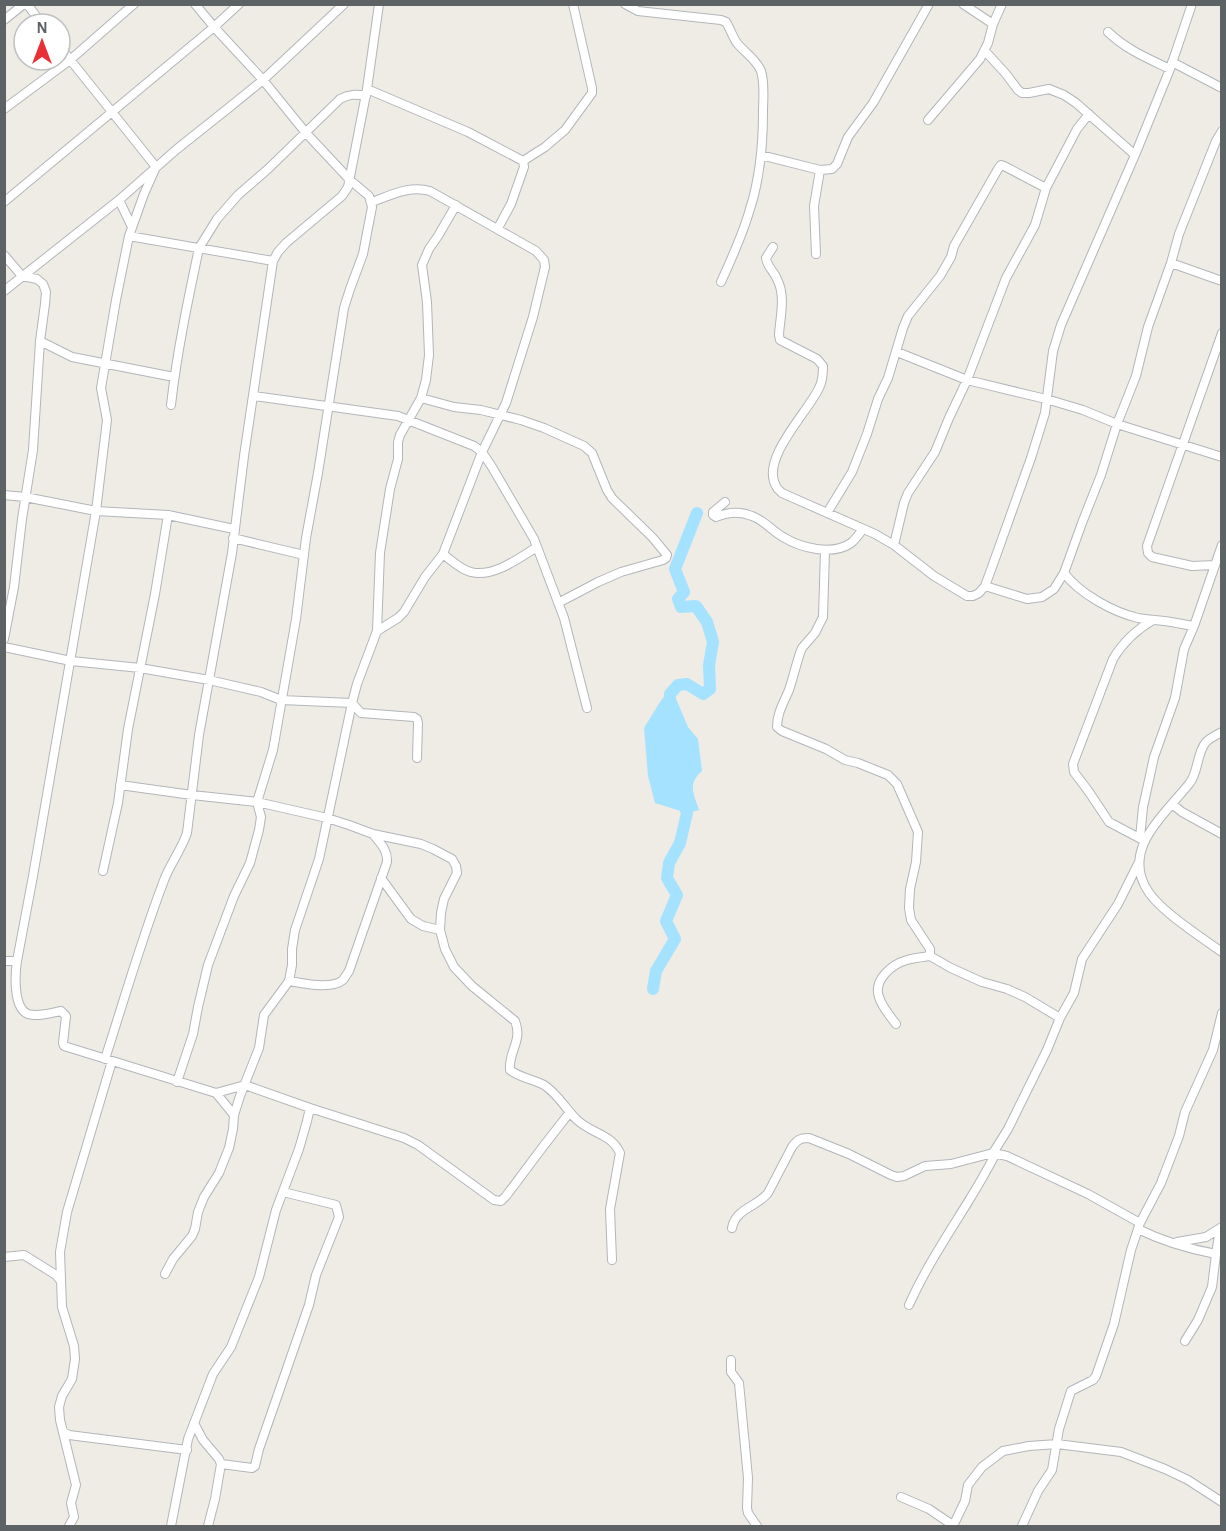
<svg xmlns="http://www.w3.org/2000/svg" width="1226" height="1531" font-family="'Alegreya Sans',sans-serif">
	<style>
		.water { fill: #a5e2ff }
		.lines { fill: none; stroke-linecap: round; stroke-linejoin: round }
		.river { stroke: #a5e2ff; stroke-width: 12 }
		.minor-casing { stroke: #b2b6ba; stroke-width: 10 }
		.minor { stroke: #fff; stroke-width: 8 }
	</style>
	<rect width="100%" height="100%" fill="#efece5"/>
	<path class="water" d="M668,691l6,3 14,33 10,12 4,32c-15,13 -8,23 -3,39l-12,3 -32,-10 -7,-27 -4,-48 16,-26z"/>
	<g class="lines">
		<path class="river" d="M670,707v-13l8,-9 9,-1 16,10 7,-5 -1,-24 4,-23 -6,-20 -11,-16 -15,1 -3,-8 6,-7 -9,-23 22,-56
			M653,989l3,-18 19,-32 -9,-18 11,-26 -10,-17 2,-15 11,-20 7,-30 -5,-15"/>
		<g class="minor-casing">
			<path id="minor" d="M27,4l15,20
				M625,4l13,7 83,9 5,2c4,6 6,14 11,21 7,9 19,16 24,28 4,12 2,28 2,41 0,33 -3,66 -13,97 -7,25 -18,49 -29,73
				M963,4l30,20
				M4,20l20,-16
				M1108,32c19,18 39,26 62,37
				M60,47l96,120 -12,27 -15,42 -13,64 -15,88 6,32 -11,91 -63,365 -16,85c-2,13 -4,47 11,53 10,3 23,-1 33,-3l5,5 -3,27 1,3 152,47 29,-8 65,23 94,30 14,7 76,55 7,1 5,-5 36,-48 28,-36
				M985,51l21,23 12,16 4,3h7l20,-4 15,6 12,8 59,52
				M1172,62l50,26
				M367,89l101,43 55,29 1,6 -13,37 -13,24
				M4,109l66,-49 64,-56
				M928,120l52,-61 8,-16 5,-19 9,-20
				M761,155l59,15
				M523,161l22,-14 20,-17 27,-37v-5l-19,-84
				M119,200l13,27
				M4,202l210,-175 25,-23
				M372,202c19,-7 38,-17 58,-11l106,60 8,9 1,7 -12,50 -27,86 -24,49 -39,102 -18,23 -21,35 -6,6 -21,13
				M129,236l144,25
				M773,247l-7,11c1,9 8,13 11,21 9,17 3,38 2,56l1,5 37,19 6,7c0,7 0,15 -4,22 -11,24 -59,71 -43,98 1,3 4,5 6,7l93,41 19,11 40,31 33,20h6l6,-3 6,-7 7,-19 39,-109 14,-45 8,-62 8,-26 74,-170 35,-86 22,-65
				M816,254l-2,-48 6,-36 12,-1 5,-5 11,-27 25,-34 56,-99
				M4,255l18,21 15,3 6,5 3,8 -1,12 -5,37 -7,109 -11,69 -8,68 -10,52
				M1171,263l51,18
				M4,291l115,-91 58,-51 54,-43 32,-26 81,-76
				M40,341l32,16 102,20
				M897,352l70,28 79,19 37,11 34,14 105,33
				M254,396l144,20 76,30 8,6 10,15 42,72 30,79 23,90
				M421,398l33,9 27,3 40,10 23,8 40,18 8,7 15,37 5,8 41,40 14,17 -1,3 -3,2 -42,12 -23,10 -40,21
				M171,405c6,-53 17,-105 28,-157l18,-29 21,-24 30,-26 72,-70c9,-5 16,-5 26,-3
				M4,495l21,2 71,14 72,4 66,14
				M725,502l-12,10v3l3,2c12,-5 24,-6 36,-1 12,4 20,15 31,21 18,11 49,19 68,6 5,-4 8,-9 12,-14
				M827,513l25,-41 15,-38 11,-35 10,-21 15,-50 5,-12 32,-40 11,-19 3,-11 44,-77 3,-4 3,1 42,22
				M233,538l71,17
				M894,545l10,-42 4,-10 27,-41 14,-34 18,-38 39,-102 29,-53 11,-37 31,-59 12,-15
				M825,550l-2,67 -8,16 -13,15 -2,5c-4,12 -7,25 -11,37 -5,12 -12,23 -12,37l5,4 44,18 19,11 13,3 30,12 9,9 21,48 -2,30 -6,27 -1,19 2,12 19,29v7
				M443,554c8,6 18,16 28,18 22,6 48,-14 66,-25
				M1214,565l-22,1 -40,-9 -4,-4 -1,-7 75,-213
				M1064,573c16,21 49,39 74,45 11,2 22,2 33,4 7,1 15,3 23,4
				M985,586l42,13 15,-2 12,-8 10,-16 18,-50 19,-48 16,-51 19,-48 12,-49 23,-64 8,-29 37,-93 6,-10
				M4,647l67,14 69,7 69,12 52,12 20,8 71,3 9,10 53,4 3,2 1,4 -1,35
				M1222,732c-6,3 -12,6 -16,10 -10,12 -7,30 -17,42 -13,16 -37,40 -45,59 -17,39 15,64 44,85 11,8 22,16 34,24
				M120,785l72,10 65,7 70,16 22,7 24,9 48,10 12,5 19,10 4,7 1,7 -13,26 -3,14 -1,17 5,19 9,18 18,19 43,35c8,20 -7,31 -5,49 10,8 23,9 34,15 14,9 21,23 32,34 15,15 35,14 44,34l-10,56 2,51
				M1172,804l10,8 40,22
				M1140,838l3,-31 6,-27 5,-23 21,-59 9,-49 10,-23 28,-81
				M1143,840l-34,-18 -20,-30 -15,-20 -1,-8 40,-105c10,-17 23,-29 40,-39
				M103,871l15,-68 10,-74 27,-135 13,-79
				M381,878l30,41 12,7 17,4
				M4,961h13
				M289,981c14,2 42,9 54,-1 2,-3 4,-6 6,-9l38,-109c1,-12 -7,-19 -14,-28
				M896,1024c-6,-8 -14,-17 -17,-27 -6,-17 13,-33 28,-37 7,-2 16,-3 23,-4l21,12 31,14 25,7 18,8 35,21
				M105,1059c19,-59 36,-118 58,-176 6,-18 18,-32 24,-50l12,-98 33,-182 12,-97 29,-195 5,-9 8,-9 56,-47 6,-9 19,-98 12,-85
				M177,1082l16,-48 5,-27 10,-42 26,-69 16,-33 9,-33 2,-13 -4,-15 16,-52 23,-131 10,-81 12,-65 26,-165 6,-19 13,-35 9,-47 -3,-11 -19,-16 -44,-47 -43,-53 -49,-53 -19,-23
				M216,1093l18,22
				M993,1153l15,-24 39,-79 13,-32 14,-25 8,-34 36,-55 21,-42
				M732,1228c4,-20 25,-21 36,-35l24,-46c5,-7 8,-9 17,-9l40,16 42,21 6,2 7,-1 21,-10 26,-2 42,-11 14,3 81,38 52,29
				M1138,1229c24,12 51,20 78,25
				M1177,1242l29,-5 16,-10
				M4,1257l20,-2 32,20 4,5
				M165,1274l8,-15 19,-23 3,-7 3,-17 6,-15 15,-24 10,-25 4,-19 1,-14 6,-19 19,-48 5,-33 25,-34 3,-16v-16l3,-19 24,-71 33,-156 5,-19 20,-53 3,-78 10,-64 8,-30v-17l2,-7 21,-37 5,-18 3,-25 -2,-53 -5,-37 7,-16 9,-13 18,-31
				M909,1305c16,-36 38,-69 59,-103 10,-16 19,-32 28,-49
				M1185,1341l13,-21 14,-33 4,-33 4,-25
				M731,1360v12l8,11 9,95 -1,30 1,5 9,13
				M194,1423l9,17 16,19 2,5 -6,35 -7,27
				M64,1432l5,3 118,15
				M221,1464l31,4 3,-2 4,-17 50,-144 7,-30 23,-58 -3,-12 -53,-13
				M901,1497l28,12 25,17
				M69,1526l5,-9 -3,-14 5,-18 -16,-65 -1,-13 3,-11 10,-17 3,-20 -1,-13 -12,-39 -2,-55 7,-40 45,-151
				M171,1526l17,-87 25,-65 18,-27 28,-70 17,-67 23,-61 8,-28 3,-13
				M953,1526l12,-25 3,-16 14,-18 21,-16 26,-5 28,-2 64,8 44,17 23,11 34,22
				M1022,1526l16,-35 14,-21 7,-41 12,-38 22,-11 3,-4 18,-52 17,-74 9,-27 21,-40 18,-47 6,-24 28,-62 9,-37"/>
		</g>
		<use href="#minor" class="minor"/>
	</g>
	<rect width="1226" height="1531" fill="none" stroke="#5d6265" stroke-width="12"/>
	<g transform="translate(42 42)"><circle r="28" fill="#ffffff" stroke="#bec0c1" stroke-width="1.5"/>
	<path d="M0-4.5L10 22L0 15L-10 22Z" fill="#ea3037"/>
	<text y="-9" font-size="16" font-weight="bold" text-anchor="middle" fill="#5d6265">N</text>
	</g>
</svg>
